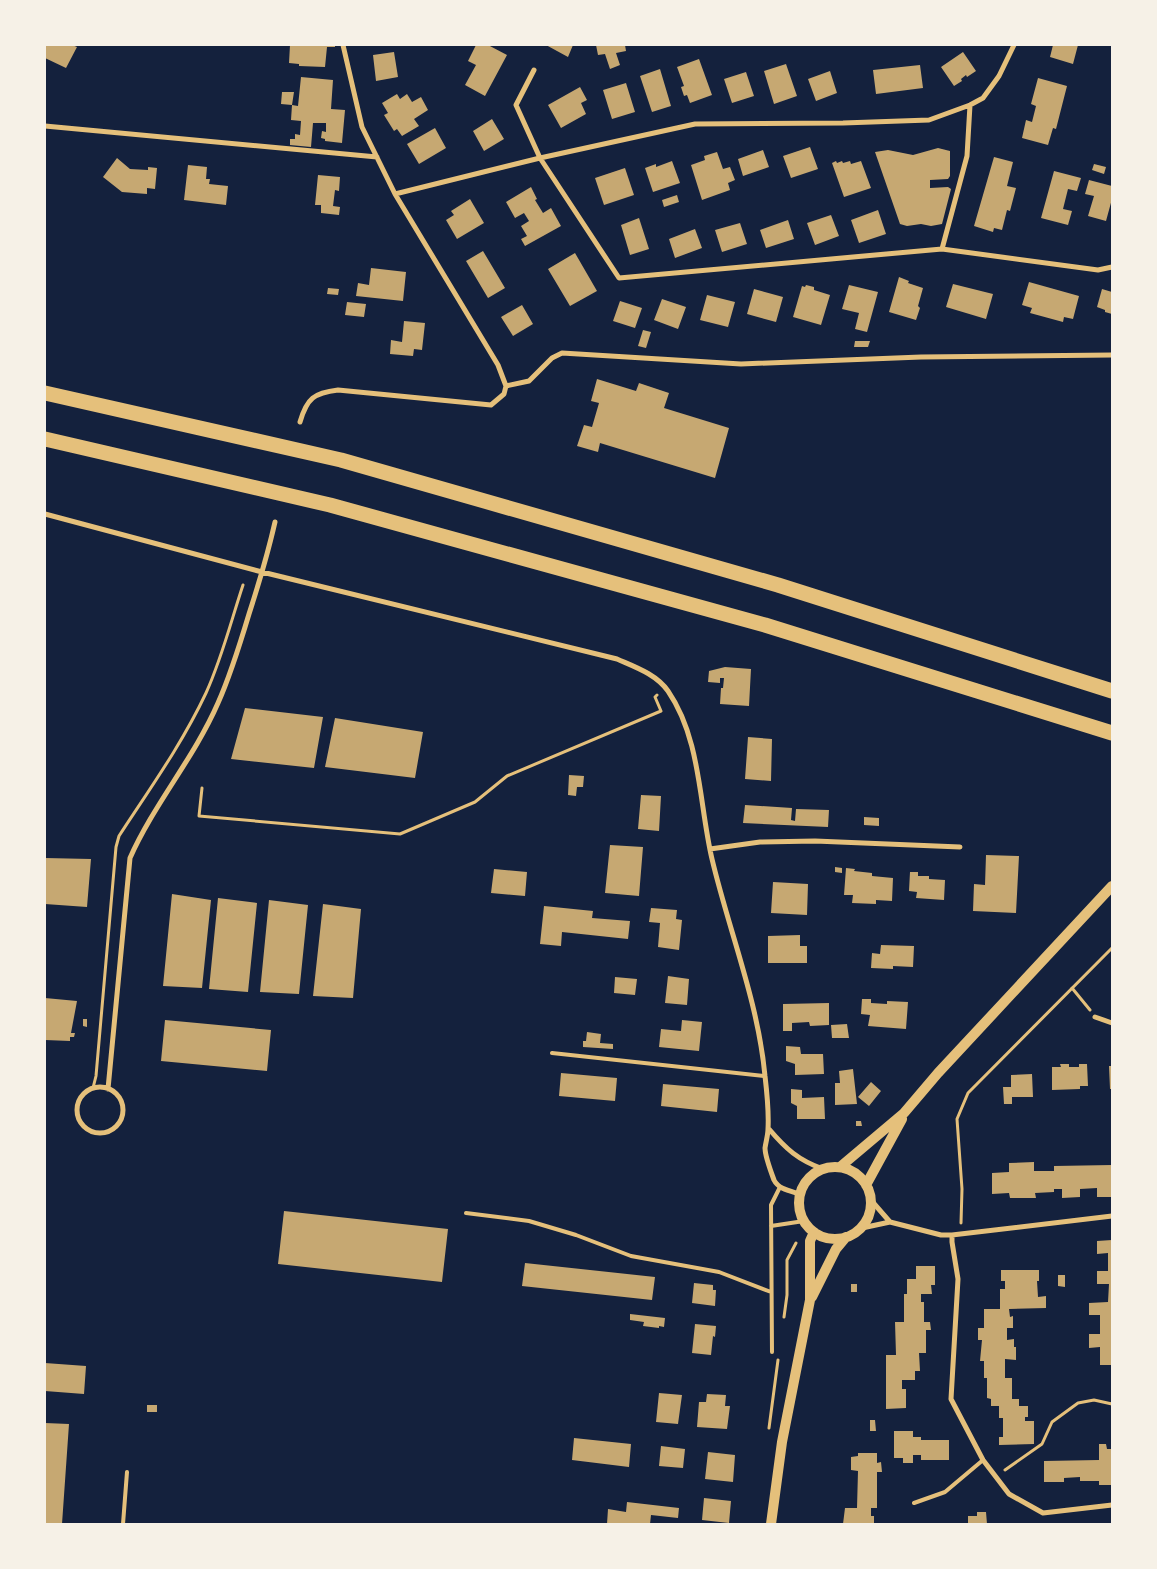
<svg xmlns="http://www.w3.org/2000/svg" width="1157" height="1569" font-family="Karla,sans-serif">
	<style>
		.building { fill: #c6a872 }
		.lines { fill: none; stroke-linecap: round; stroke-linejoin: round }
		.path { stroke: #e5c07b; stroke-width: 3 }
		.service { stroke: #e5c07b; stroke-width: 4 }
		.minor { stroke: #e5c07b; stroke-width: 5 }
		.secondary { stroke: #e5c07b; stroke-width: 10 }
		.motorway { stroke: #e5c07b; stroke-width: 15 }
	</style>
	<rect width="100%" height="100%" fill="#14213d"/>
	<path class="building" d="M45,45h27l5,2 -11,21 -21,-10z
		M290,45h45v2h-8l-2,20 -26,-1v-2l-10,-1z
		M476,45h12l19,10 -22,41 -20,-11 11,-20 -8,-4z
		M546,45h27l-5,12z
		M596,45h29l1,6 -10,2 4,12 -10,4 -5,-15 -7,1z
		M1053,45h25l-5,19 -23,-7z
		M394,52l4,25 -22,4 -3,-26z
		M963,52l13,19 -9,6 -1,-2 -5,4 1,2 -8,5 -13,-19z
		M699,59l13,36 -22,8 -3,-8 -3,1 -3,-9 3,-1 -7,-19z
		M786,64l11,32 -23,8 -10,-33z
		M920,65l3,23 -47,6 -3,-24z
		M660,69l11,37 -19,6 -12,-36z
		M830,71l7,22 -21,8 -8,-22z
		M746,72l8,24 -22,7 -8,-24z
		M301,77l32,3 -2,29 14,1 -3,33 -17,-2v-2l-4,-1 1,-7 4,1v-9h-13l-2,24 -21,-2v-6h5v-5l5,1 1,-14 -10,-1 1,-15 6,1z
		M1038,78l29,8 -11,43 -3,-1 -5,17 -26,-7 4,-18 6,2 4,-16 -5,-2z
		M626,83l9,29 -23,7 -9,-29z
		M580,87l7,13 -6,3 5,11 -25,14 -13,-23z
		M282,92h12l-2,13 -11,-1z
		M397,94l3,5 7,-5 5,8 9,-5 7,13 -14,9 5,7 -17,10 -5,-7 -3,2 -10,-16 4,-2 -6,-10z
		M492,119l12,20 -20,12 -11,-20z
		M435,128l11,20 -27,16 -12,-20z
		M810,147l8,22 -27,9 -8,-22z
		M938,148l12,3v25l-2,3 -18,1v8l18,-1 3,2 -9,35 -11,2 -10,-2 -14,2 -7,-2 -25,-72 13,-2 25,5z
		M763,150l6,17 -26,9 -5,-17z
		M717,152l6,17 7,-2 5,13 -7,3 2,7 -28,10 -11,-35 14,-5 -1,-4z
		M994,157l19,5 -6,24 9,2 -6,23 -3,-1 -5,20 -8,-2 -1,4 -19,-6z
		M117,158l13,11 18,1v-3l9,1 -2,21 -8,-1v6l-25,-2 -19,-15z
		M672,161l8,22 -27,9 -8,-24 11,-4v3z
		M836,161l1,2 5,-2 1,2 7,-2 1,3 10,-3 10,27 -27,9 -12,-34z
		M1094,164l12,3 -2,7 -12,-4z
		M188,165l19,2 -1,12h4l-1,5 19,2 -2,19 -42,-5z
		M625,168l9,27 -30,10 -9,-27z
		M1054,171l27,7 -4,13 -9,-2 -5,20 9,2 -4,14 -27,-7z
		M318,175l22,2 -1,14 -4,-1 -2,16 7,1 -1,8 -18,-2v-8h-6z
		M1089,180l23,6v13l-6,22 -18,-5 6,-20 -9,-2z
		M531,187l6,12 -2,1 8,13 8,-5 10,18 -36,20 -4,-7 6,-3 -6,-10 8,-5 -5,-8 -9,5 -9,-16z
		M677,195l2,7 -15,5 -2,-7z
		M470,199l14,24 -27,16 -11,-19 8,-5 -3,-4z
		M878,210l8,24 -27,9 -8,-23z
		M831,215l8,21 -24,9 -8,-22z
		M639,218l10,31 -19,6 -9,-30z
		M788,220l6,19 -28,9 -6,-18z
		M740,223l7,21 -25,8 -7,-22z
		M695,229l7,19 -27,10 -6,-19z
		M483,251l22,37 -17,10 -22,-37z
		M575,253l22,38 -27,15 -22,-37z
		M371,268l35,4 -3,29 -47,-5 2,-13 11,2z
		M899,277l10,4 -1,2 15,5 -5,18 2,2 -4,12 -27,-8z
		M1029,282l50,14 -6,23 -9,-2 -1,5 -33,-9 2,-5 -10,-3z
		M953,284l40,10 -7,25 -40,-12z
		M806,285l8,2v3l16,5 -9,30 -28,-8 9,-31 3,1z
		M849,285l29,7 -11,40 -12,-3 4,-16 -17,-4z
		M328,288l11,1 -1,6 -11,-1z
		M754,289l29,8 -7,25 -29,-8z
		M1102,289l10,3v22l-7,-2v-2l-8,-3z
		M707,295l28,7 -7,25 -28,-7z
		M662,299l24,8 -8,22 -24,-9z
		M620,301l22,7 -7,20 -22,-7z
		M347,302l19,2 -2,13 -19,-2z
		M522,305l11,19 -20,12 -12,-19z
		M404,321l21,2 -3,27 -8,-1 -1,7 -23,-2 1,-14 11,2z
		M643,330l8,2 -5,16 -8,-2z
		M855,341h15l-2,6h-14z
		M597,379l39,12 3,-8 30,10 -5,15 65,20 -14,50 -115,-35 -2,9 -21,-6 7,-21 8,2 7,-24 -8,-2z
		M725,667l26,2 -2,37 -29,-2 1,-16h2l1,-10h-4v5l-12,-1 1,-11z
		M245,708l78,9 -9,51 -83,-9z
		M335,718l88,14 -8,46 -90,-11z
		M748,737l24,2 -1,42 -26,-2z
		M569,775l15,1 -1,11h-6l-1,9 -8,-1z
		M641,795l20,1 -2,35 -21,-2z
		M745,805l47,3 -1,12 4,1 1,-12 33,1 -1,17 -85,-4z
		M864,817l15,1v8l-15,-1z
		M610,845l33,2 -4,49 -34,-3z
		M986,855l33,1 -3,57 -43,-2 1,-27 11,1z
		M45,858l46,1 -4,48 -42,-3z
		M835,867l7,1v5l-7,-1z
		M846,868l9,1 -1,2 18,2v3l21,2 -1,23 -16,-1v4l-24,-1 1,-8h-9z
		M494,869l33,3 -2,24 -34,-3z
		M910,872h8v4h11v3l16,1 -1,20 -28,-2 1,-6 -8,-1z
		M773,882l35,2 -1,31 -36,-2z
		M172,894l39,6 -9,88 -39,-2z
		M218,898l39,5 -9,89 -39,-3z
		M269,900l39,5 -9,89 -39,-2z
		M323,904l38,5 -8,89 -40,-2z
		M544,906l49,5 -1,7 38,3 -2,18 -66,-7 -1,14 -21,-2z
		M651,908l26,2 -1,9 6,1 -3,30 -21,-3 2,-24 -11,-1z
		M800,935v11h7v17h-39v-27z
		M881,945l33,1 -1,21 -20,-1v3l-22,-1 1,-15 8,1z
		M668,976l21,3 -2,26 -22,-2z
		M615,977l22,2 -2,16 -21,-2z
		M45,998l32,3 -6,32h4l-1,4h-4v4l-25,-1z
		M862,999h9v4l16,1v-3l21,1 -2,27 -38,-3 2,-11 -9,-1z
		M829,1003v22l-19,1 -1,-4 -17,1v8h-9v-27z
		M83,1019h4v8l-4,-1z
		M165,1020l106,10 -4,41 -106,-10z
		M682,1020l20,2 -3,29 -40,-4 2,-18 20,2z
		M847,1024l2,14h-17l-1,-13z
		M587,1032l14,2 -1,9 13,1v5l-30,-2v-6h3z
		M786,1046l14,1 1,7h22l1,20 -29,1v-11l-9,-3z
		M1060,1064h9v3h10v-3h8l1,22h-8v3l-28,1v-23h9z
		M1109,1066h3v23h-2z
		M853,1069l4,35 -22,1v-22h5l-1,-12z
		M561,1073l56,5 -2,23 -56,-5z
		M1032,1074l1,23h-21v7h-8l-1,-17h8v-12z
		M871,1082l10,9 -12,15 -11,-9z
		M663,1084l56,5 -2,23 -56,-6z
		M791,1089l11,1v8l22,-1 1,22h-28v-13l-6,-3z
		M856,1121h5l1,5h-6z
		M1034,1162v9h20v-5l58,-1v32h-15v-9l-17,1v8l-18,1v-9h-8v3l-19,1 1,5h-26l-1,-5 -17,1v-21l17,-1v-9z
		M284,1211l164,18 -6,53 -164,-18z
		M1112,1240v125h-12v-18l-11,1v-14h11v-19h-11v-12l19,-1 1,-18h-12v-13h11v-18l-11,1v-13z
		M525,1263l130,14 -3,23 -130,-14z
		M916,1266h19v19h-4l1,9h-11v8h3v20h6l1,8h-5v23h-7l1,18h-5v9h-13v9h4v19l-20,1v-54h10l-1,-33h9v-28h3v-15h9z
		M1001,1270h38v11h-2l1,16 8,-1v12l-37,1 1,8 3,-1v12h-6v12l7,-1v8h2v13l-11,-1v19h7v21h7v7h9v11h-3v4h9v23l-35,1v-8h4v-19h-4v-12h-8v-7l-4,-1v-20h-3v-17h-4l2,-21h-4v-12h6v-19h16v-20h5v-8h-4z
		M1058,1275h7v12l-7,-1z
		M694,1283l19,2v5h3l-1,16 -23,-3z
		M851,1284h6v8h-6z
		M630,1314l35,4 -1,9 -5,-1v2l-16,-2 1,-4 -14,-2z
		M695,1324l21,2 -1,11 -2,-1 -2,19 -19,-2z
		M45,1363l41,3 -2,28 -39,-3z
		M659,1393l23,2 -4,29 -22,-2z
		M707,1394l19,1 -1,11h5l-3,23 -30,-2 2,-25h7z
		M147,1405h10v7h-10z
		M870,1420h5l1,11h-6z
		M45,1423l24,1 -7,100h-17z
		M894,1431h19v6h8v3h28v20h-28v-5h-8v8h-10v-5h-9z
		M574,1438l57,6 -2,23 -57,-7z
		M1099,1444h7l1,5h4l1,36h-13v-4h-19v-4l-16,1v4h-20v-21l55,-1z
		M661,1446l24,3 -2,19 -24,-2z
		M708,1452l27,3 -2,27 -28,-3z
		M858,1453h19v10l4,-1 1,10h-5v36h-6v8h3v8h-31l2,-16h12l1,-37 -7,-1v-13l7,-1z
		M704,1498l27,3 -2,22 -27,-3z
		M627,1502l52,6 -1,10 -27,-3 -1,9h-43l1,-15 18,3z
		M977,1512h9l1,12h-19v-8h9z"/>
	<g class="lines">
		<path class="path" d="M202,788l-3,28 201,18 75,-32 32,-26 154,-65 -6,-14 2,-2
			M1072,988l18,22
			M93,1088l3,-12 20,-229 3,-11c30,-46 63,-92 87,-143 16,-35 25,-72 37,-108
			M961,1223l1,-34 -5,-70 11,-26 144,-145
			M784,1317l3,-22v-35l9,-17
			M769,1428l9,-68
			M1005,1470l37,-26 10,-22 26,-19 16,-3 18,4"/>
		<path class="service" d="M552,1053l213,23
			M466,1213l63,8 47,14 55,21 88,16 52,20
			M771,1226l33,-5
			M772,1352l-1,-147 9,-18
			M914,1503l31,-11 38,-32
			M123,1524l4,-52"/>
		<path class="minor" d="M343,45l19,82 33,67 103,171 8,21
			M534,70l-18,35 24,53 79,120 323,-29 156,21 14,-3
			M45,126l332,31
			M395,194l145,-36 155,-34 148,-1 86,-3 41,-15 13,-7 16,-22 15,-31
			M942,249l25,-93 3,-51
			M506,386l23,-5 23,-23 10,-5 179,11 180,-7 191,-2
			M300,422c7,-24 14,-29 38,-32l153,15 13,-11 2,-8
			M45,514l217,58 355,87c18,8 39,15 51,32 33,48 31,113 44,168 17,72 46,142 53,217 2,17 4,36 3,53 0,6 -2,12 -3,19 0,8 6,24 9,32 5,10 17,11 26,14
			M710,849l50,-7 55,-1 145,6
			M1095,1017l17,6
			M77 1110a23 23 0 1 1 46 0a23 23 0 1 1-46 0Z
			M108,1089l22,-231c24,-54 64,-100 88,-155 13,-29 22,-59 31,-89 10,-31 19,-61 26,-92
			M769,1129c17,20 29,31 54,40
			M870,1199l20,23
			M862,1228l28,-6 51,13h11l160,-19
			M952,1235v7l6,37 -7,120 32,61 26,34 34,19 69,-8"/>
		<path class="secondary" d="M840,1167l64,-54 34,-40 174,-187
			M799 1203a36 36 0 1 1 72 0a36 36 0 1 1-72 0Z
			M866,1185l36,-66
			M812,1297l24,-48 10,-12
			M771,1524l11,-82 28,-142v-59l4,-9"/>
		<path class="motorway" d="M45,393l296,67 437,125 334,106
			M45,439l285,66 435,120 347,108"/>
	</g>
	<rect width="1157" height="1569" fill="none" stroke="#f6f1e7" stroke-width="92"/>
</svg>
